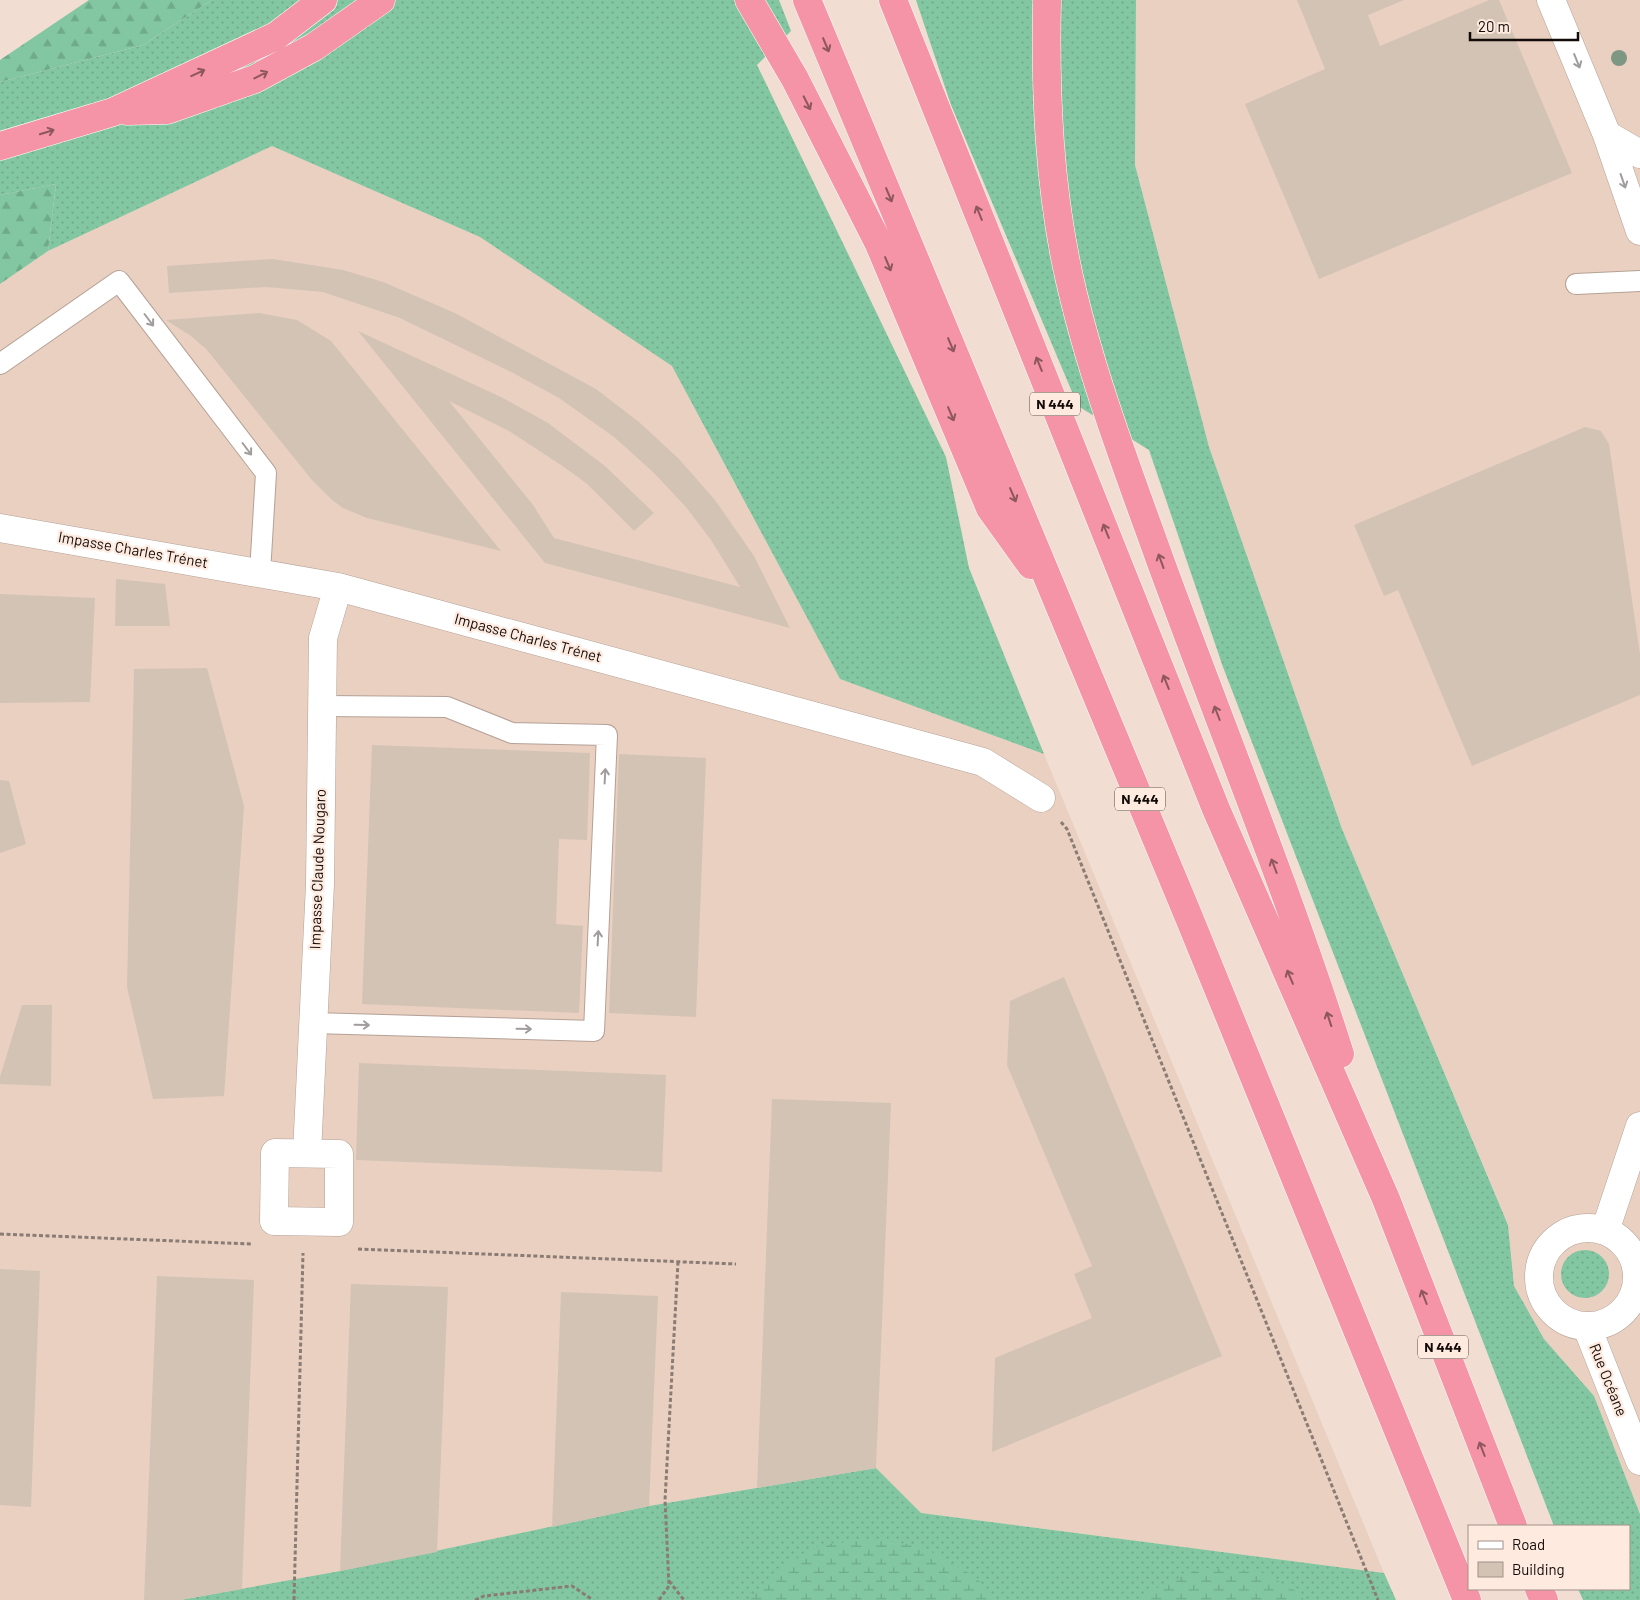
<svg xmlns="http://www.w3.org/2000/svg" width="1640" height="1600" font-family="Barlow,sans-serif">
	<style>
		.built { fill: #ead0c0 }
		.grass { fill: url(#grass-dots) }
		.forest { fill: url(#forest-firs) }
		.wetland { fill: url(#wetland-marsh) }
		.building { fill: #d3c3b5 }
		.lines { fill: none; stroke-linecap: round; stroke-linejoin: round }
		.service-casing { stroke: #b4a197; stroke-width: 22 }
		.minor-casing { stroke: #b4a197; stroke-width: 29 }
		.trunk-casing { stroke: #fff; stroke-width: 29 }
		.path { stroke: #8a7c74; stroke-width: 3; stroke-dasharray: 4 2.5; stroke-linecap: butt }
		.service { stroke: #fff; stroke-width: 20 }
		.minor { stroke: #fff; stroke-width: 28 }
		.trunk { stroke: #f494a6; stroke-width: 28 }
		.tree { fill: #7e9782 }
		.oneway { stroke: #8e565f }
		.oneway2 { stroke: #a09d9c }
		.labels { text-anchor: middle; stroke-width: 4.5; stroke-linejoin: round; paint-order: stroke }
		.shield { fill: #feeadf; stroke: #594e48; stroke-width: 1 }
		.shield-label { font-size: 14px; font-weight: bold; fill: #120b08 }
		.street-label { font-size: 15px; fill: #120b08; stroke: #feeadf }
	</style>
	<defs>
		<pattern id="grass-dots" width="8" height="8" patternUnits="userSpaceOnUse" patternTransform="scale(1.25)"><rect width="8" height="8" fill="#82c7a1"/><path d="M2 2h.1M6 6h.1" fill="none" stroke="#6faa89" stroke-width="1.8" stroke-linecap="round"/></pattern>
		<pattern id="forest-firs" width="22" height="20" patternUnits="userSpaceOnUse" patternTransform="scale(1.25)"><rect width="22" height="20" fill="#82c7a1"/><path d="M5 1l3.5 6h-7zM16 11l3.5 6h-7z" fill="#6faa89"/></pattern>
		<pattern id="wetland-marsh" width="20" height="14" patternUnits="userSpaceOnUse" patternTransform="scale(1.25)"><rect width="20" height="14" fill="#82c7a1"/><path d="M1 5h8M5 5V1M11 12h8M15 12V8" fill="none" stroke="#6faa89"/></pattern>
	</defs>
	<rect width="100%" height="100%" fill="#f1ddd2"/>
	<path class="built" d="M1136,0h504v1514l-46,-118 -50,-57 -30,-53 -6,-62 -166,-395 -133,-382 -74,-282z
		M272,146l208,91 192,128 168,314 204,75 340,819 -463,-60 -45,-45 -227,38 -309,65 -160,29h-180v-1316l48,-33z"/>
	<path class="grass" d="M212,0h567l12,31 -34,34 189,392 23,111 75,186 -204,-75 -168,-313 -192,-129 -208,-91 -224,105 8,-67 -56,11v-113l143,-37z
		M916,0h220l-1,165 74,282 133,382 166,396 6,61 30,53 50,57 46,118v86h-57l-5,-11h51v-63h-75l-331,-859 -74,-217 -71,-44 -127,-301z
		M1561 1274a24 24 0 1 1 48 0a24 24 0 1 1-48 0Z
		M876,1468l45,45 463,60 12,27h-1216l160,-29 309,-65z"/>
	<path class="forest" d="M89,0h123l-69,45 -143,37v-22z
		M56,184l-8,67 -48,33v-89z"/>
	<path class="wetland" d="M873,1539l48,7 56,32 16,22h-243l26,-30 45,-25z
		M1201,1568l58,3 41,22 4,7h-164l17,-12z"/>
	<path class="building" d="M1297,0h107l-36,15 12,31 109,-46h10l73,173 -253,106 -74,-175 80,-35z
		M273,259l70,11 40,12 72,31 141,76 43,33 40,37 36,41 39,56 36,72 -245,-65 -187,-232 143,66 47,26 57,43 49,47 -20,18 -48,-48 -25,-18 -52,-34 -60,-30 84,104 21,33 186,49 -29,-47 -25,-33 -33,-35 -39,-35 -55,-39 -46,-25 -113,-55 -77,-26 -57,-5 -97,6 -2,-27z
		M259,313l38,7 34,21 170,210 -134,-33 -24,-10 -11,-8 -20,-20 -105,-130 -16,-14 -25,-16z
		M1585,427l16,4 8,13 31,210v41l-168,71 -74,-176 -14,6 -30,-71z
		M116,579l49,5 5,42h-55z
		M0,594l95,4 -5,104 -90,1z
		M207,668l37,138 -20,290 -71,3 -26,-112 7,-318z
		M372,745l218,8 -3,87 -28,-1 -3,85 27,2 -4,87 -217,-9z
		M619,754l87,4 -10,259 -87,-4z
		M0,780l9,1 17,63 -26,9z
		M1064,977l158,379 -230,96 3,-94 97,-40 -18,-44 18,-8 -85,-201 3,-64z
		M22,1005h30l-1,81 -51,-2v-7z
		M359,1063l307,12 -4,97 -306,-12z
		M772,1099l119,4 -15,365 -119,20z
		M0,1269l40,2 -9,236 -31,-2z
		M157,1276l97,4 -12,309 -62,11h-36z
		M351,1284l97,3 -11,265 -97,19z
		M561,1292l97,4 -9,210 -97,21z"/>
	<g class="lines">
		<g class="service-casing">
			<path id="service" d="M1576,284l64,-3
				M0,364l119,-83 147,192 -6,100
				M313,1023l281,8 13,-296 -95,-2 -65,-26 -125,-1
				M1633,1296l7,2"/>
		</g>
		<g class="minor-casing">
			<path id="minor" d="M1551,0l56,135 33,19
				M1607,135l33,96
				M0,528l338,59 645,175 58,36
				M275,1153l64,1v68l-65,-1z
				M307,1153l13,-269 3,-246 15,-51
				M1539 1277a49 49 0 1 1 98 0a49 49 0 1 1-98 0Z
				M1605,1231l35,-105
				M1587,1327l53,134"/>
		</g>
		<g class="trunk-casing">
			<path id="trunk" d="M749,0l46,79 84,165 111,264 41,57
				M807,0l381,915 279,685
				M893,0l323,809 170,390 127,327
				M1047,0c-2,94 2,189 23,281 22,96 57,187 90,279 60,164 127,327 180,494
				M127,111l40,-1 88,-31 59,-32 67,-47
				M0,146l113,-34 163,-76 47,-36
				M1539,1589l5,11"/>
		</g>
		<path class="path" d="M1061,822l6,7 311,771
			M0,1234l252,10
			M358,1249l378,15
			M669,1581l15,19
			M294,1600l9,-347
			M475,1600l9,-4 88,-10 21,14
			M659,1600l10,-14 -4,-86 13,-238"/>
		<use href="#service" class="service"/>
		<use href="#minor" class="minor"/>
		<use href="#trunk" class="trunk"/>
	</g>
	<circle class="tree" cx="1619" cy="58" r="8"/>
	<defs><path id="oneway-shaft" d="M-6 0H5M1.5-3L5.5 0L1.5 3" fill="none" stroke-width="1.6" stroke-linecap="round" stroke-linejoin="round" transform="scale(1.25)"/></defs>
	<g class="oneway">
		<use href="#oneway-shaft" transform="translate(826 45) rotate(67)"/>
		<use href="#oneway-shaft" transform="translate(198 73) rotate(-25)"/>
		<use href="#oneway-shaft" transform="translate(261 75) rotate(-27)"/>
		<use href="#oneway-shaft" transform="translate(807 103) rotate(63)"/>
		<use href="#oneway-shaft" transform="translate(47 132) rotate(-17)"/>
		<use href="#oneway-shaft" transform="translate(889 195) rotate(67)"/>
		<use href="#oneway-shaft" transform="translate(979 213) rotate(-112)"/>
		<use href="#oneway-shaft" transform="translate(888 264) rotate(67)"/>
		<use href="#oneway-shaft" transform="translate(951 345) rotate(67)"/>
		<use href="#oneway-shaft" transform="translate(1039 364) rotate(-112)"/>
		<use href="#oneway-shaft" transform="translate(951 414) rotate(67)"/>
		<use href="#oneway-shaft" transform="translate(1013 495) rotate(67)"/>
		<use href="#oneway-shaft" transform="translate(1106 531) rotate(-112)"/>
		<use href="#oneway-shaft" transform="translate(1161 561) rotate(-110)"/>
		<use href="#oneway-shaft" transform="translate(1166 682) rotate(-112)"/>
		<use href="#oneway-shaft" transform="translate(1217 713) rotate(-111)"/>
		<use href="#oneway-shaft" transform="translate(1274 866) rotate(-111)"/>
		<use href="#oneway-shaft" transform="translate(1290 977) rotate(-113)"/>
		<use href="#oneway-shaft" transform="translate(1329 1019) rotate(-108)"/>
		<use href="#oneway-shaft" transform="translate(1424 1297) rotate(-111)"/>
		<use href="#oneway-shaft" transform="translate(1482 1449) rotate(-111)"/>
	</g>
	<g class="oneway2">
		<use href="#oneway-shaft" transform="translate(1577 61) rotate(68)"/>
		<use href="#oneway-shaft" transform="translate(1623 181) rotate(71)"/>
		<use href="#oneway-shaft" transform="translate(149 320) rotate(53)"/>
		<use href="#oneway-shaft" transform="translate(247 449) rotate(53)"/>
		<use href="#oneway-shaft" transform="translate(605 776) rotate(-87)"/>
		<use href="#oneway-shaft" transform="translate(598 938) rotate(-87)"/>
		<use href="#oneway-shaft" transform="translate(362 1025) rotate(1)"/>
		<use href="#oneway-shaft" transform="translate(524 1029) rotate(1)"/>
	</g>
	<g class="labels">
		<g class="shield">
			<rect x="1030" y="392.5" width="50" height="23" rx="4"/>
			<rect x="1115" y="787.5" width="50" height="23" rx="4"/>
			<rect x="1418" y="1335.5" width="50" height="23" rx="4"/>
		</g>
		<g class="shield-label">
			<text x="1055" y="409">N 444</text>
			<text x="1140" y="804">N 444</text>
			<text x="1443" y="1352">N 444</text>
		</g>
		<g class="street-label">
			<text transform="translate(133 550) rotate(10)" y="5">Impasse Charles Trénet</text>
			<text transform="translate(528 638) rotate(15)" y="5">Impasse Charles Trénet</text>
			<text transform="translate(318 869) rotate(-88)" y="5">Impasse Claude Nougaro</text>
			<text transform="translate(1608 1380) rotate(68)" y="5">Rue Océane</text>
		</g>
	</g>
	<rect x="1468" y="1525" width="162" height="65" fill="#feeadf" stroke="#a09189"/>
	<rect x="1478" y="1541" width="25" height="8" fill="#ffffff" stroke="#a09189"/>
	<text x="1512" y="1550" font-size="15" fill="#120b08">Road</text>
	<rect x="1478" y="1562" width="25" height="15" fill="#d3c3b5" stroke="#a09189"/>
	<text x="1512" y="1575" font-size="15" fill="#120b08">Building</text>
	<path d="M1470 32v8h108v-8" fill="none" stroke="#120b08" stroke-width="2.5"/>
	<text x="1478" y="32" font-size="15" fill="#120b08" stroke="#feeadf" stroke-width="4" paint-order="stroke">20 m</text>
</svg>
